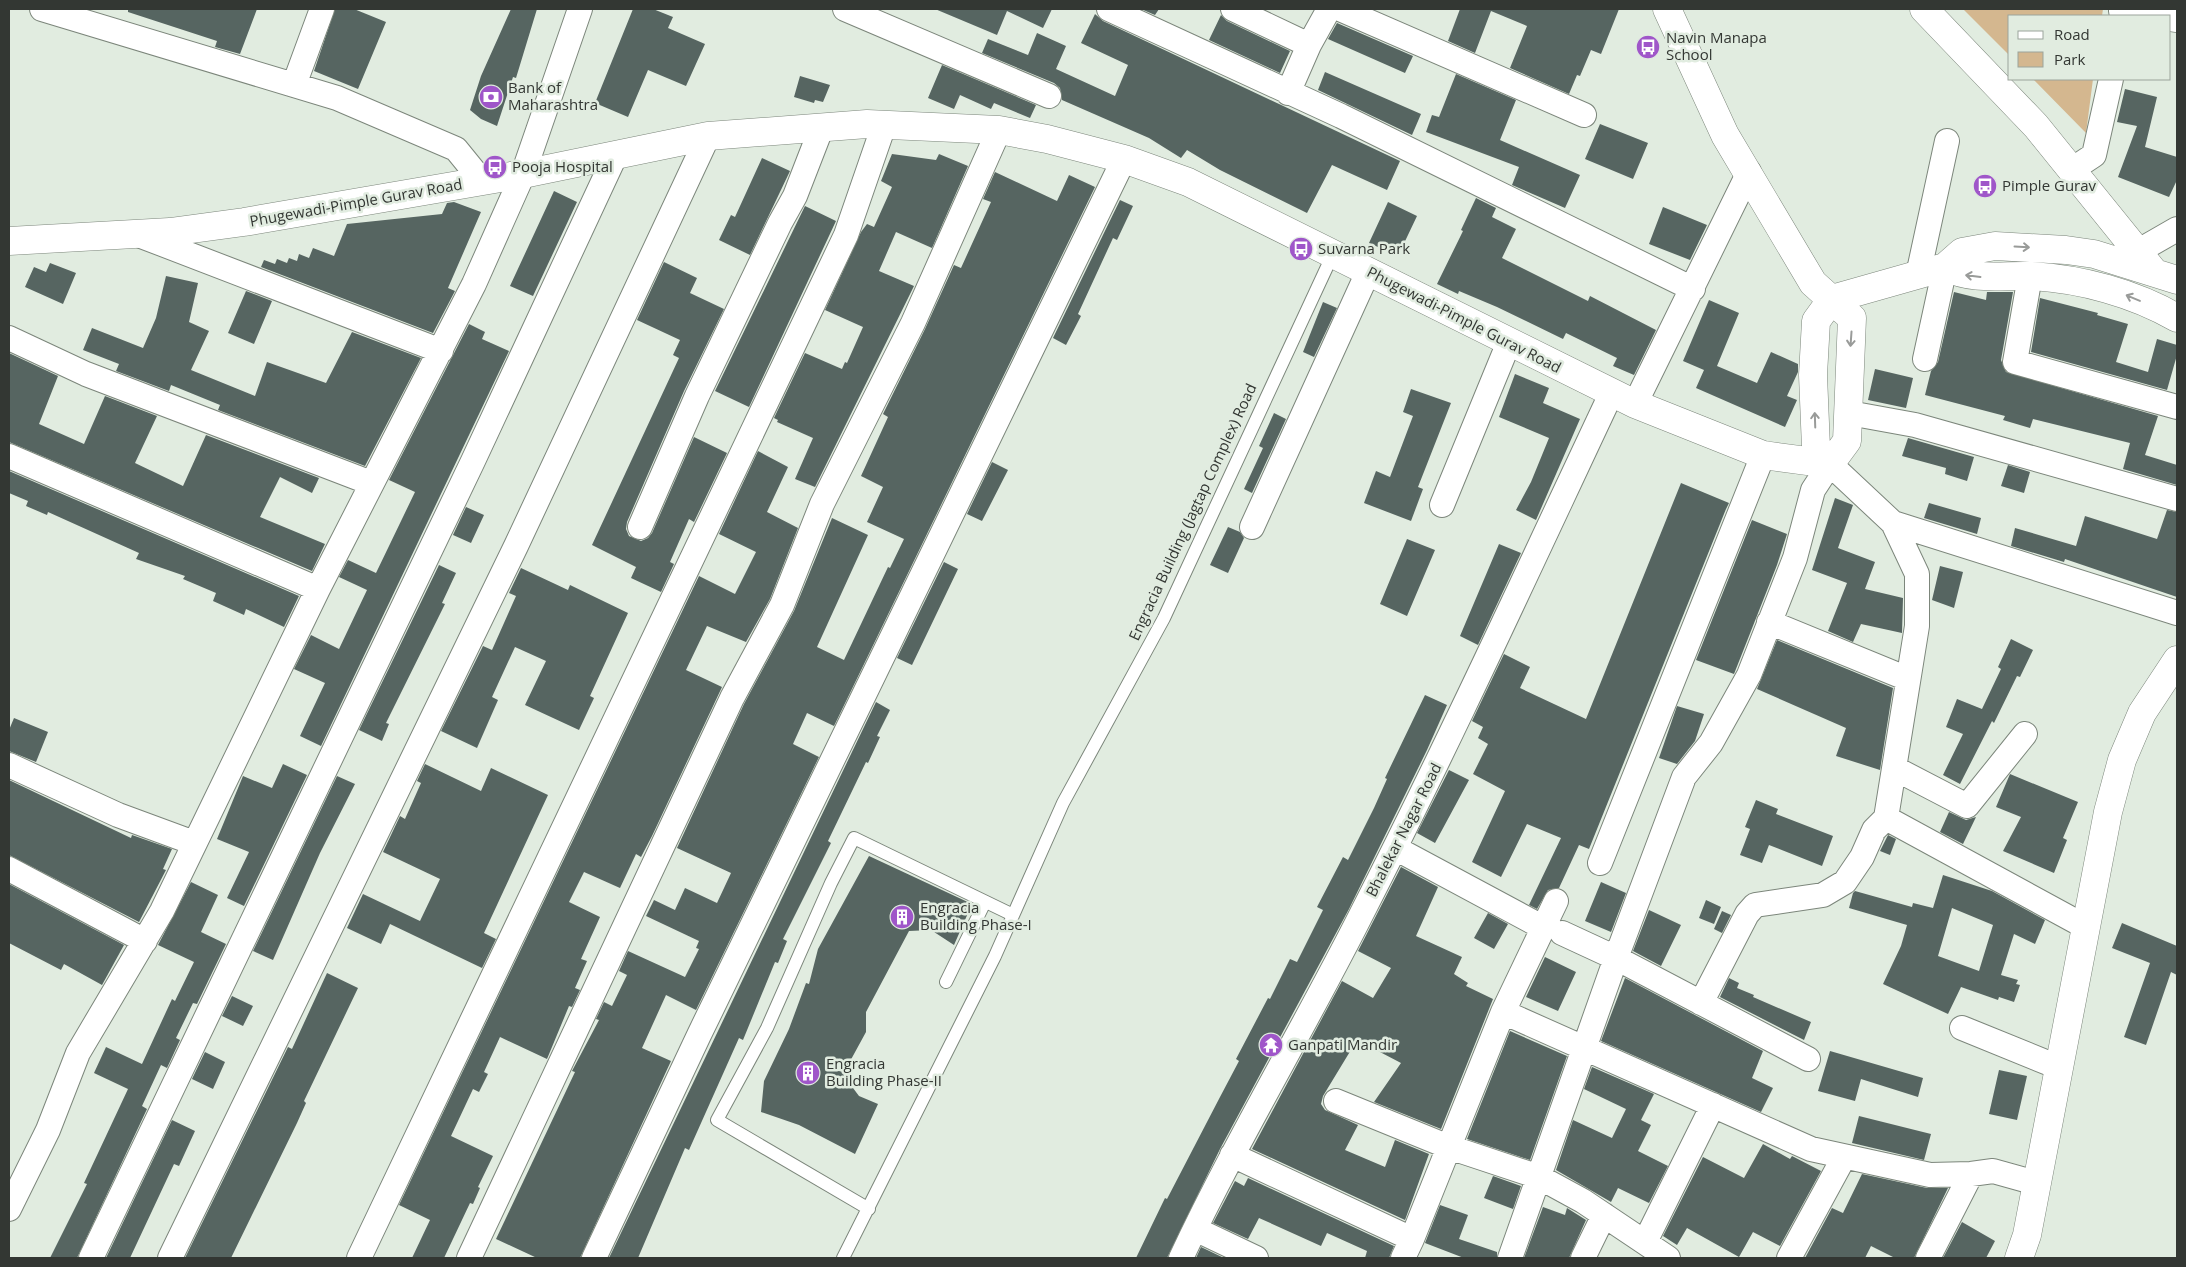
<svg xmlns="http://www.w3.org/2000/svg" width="2186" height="1267" font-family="'Open Sans',sans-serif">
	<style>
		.green { fill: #d4b78f }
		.building { fill: #566561; fill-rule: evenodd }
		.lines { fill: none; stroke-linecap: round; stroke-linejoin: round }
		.lane-casing { stroke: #7c867b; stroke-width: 14 }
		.street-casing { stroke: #7c867b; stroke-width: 26 }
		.secondary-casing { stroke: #7c867b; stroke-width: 29 }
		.lane { stroke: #fff; stroke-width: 12 }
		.street { stroke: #fff; stroke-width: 24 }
		.secondary { stroke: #fff; stroke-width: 28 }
		.oneway { stroke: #999b99 }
		.labels { text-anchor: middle; stroke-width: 5; stroke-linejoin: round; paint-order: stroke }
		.poi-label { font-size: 15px; fill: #333733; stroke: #e1ece0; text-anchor: start }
		.street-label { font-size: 15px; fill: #333733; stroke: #e1ece0 }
	</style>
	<rect width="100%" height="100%" fill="#e1ece0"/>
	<path class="green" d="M1963,9h140l-1,7h-92v40z
		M2033,79h60l-7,54z"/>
	<path class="building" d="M128,9h129l-17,45 -25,-7 2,-6 -89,-29z
		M335,9h19l32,13 -28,67 -44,-18z
		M511,9h26l-21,69 -3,-1 -16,49 -16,-7 -11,-9 11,-34z
		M633,9h20l20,8 -5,11 37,16 -19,42 -38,-16 -20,47 -33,-14z
		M935,9h117l-9,19 -36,-17 -10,24z
		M1141,9h18l-4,6z
		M1460,9h159l-18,45 -10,-4 -11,26 -3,-1 -8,19 -59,-26 17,-42 -36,-15 -16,42 -27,-12z
		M1095,14l8,7 297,140 -13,29 -55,-25 -25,48 -87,-43 -33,-20 -6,8 -32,-20 -87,-38 -2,-12 -6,-5 -72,-30 6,-14 40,16 9,-22 29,13 -10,23 59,27 13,-31 -47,-22z
		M1221,15l6,6 63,30 -10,22 -71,-33z
		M1337,23l76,33 -8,17 -77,-34z
		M942,65l94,40 -6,13 -36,-15 -3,6 -31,-14 -6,14 -26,-11z
		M1325,72l96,42 -9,21 -94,-45z
		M1456,74l60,26 -16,40 80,35 -15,33 -53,-23 7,-18 -93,-35 6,-17 7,2z
		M800,76l30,9 -7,17 -8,-2 -1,3 -20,-6z
		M2125,89l32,8 -12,50 32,10v23l-8,17 -51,-20 19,-51 -20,-4z
		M1600,124l48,19 -15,36 -48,-20z
		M892,154l44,6 3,-6 29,12 -36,82 -36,-16 -17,39 35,15 -99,201 -20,-8 18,-41 -36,-16 1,-2 -4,-2 31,-65 37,16 3,-7 2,1 16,-36 -38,-17 36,-78 6,-8 7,3 18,-40 -11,-6z
		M762,158l28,13 -40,84 -31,-15 12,-25 4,2z
		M995,172l62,29 12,-26 26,12 -261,539 -27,-13 -14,31 26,13 -123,253 -30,-15 -24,53 29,13 -91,197h-43l-41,-19 79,-167 -3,-1 27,-51 -3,-1 8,-17 8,4 15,-31 -8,-4 9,-20 57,26 14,-28 -3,-1 3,-7 -53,-25 8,-16 21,10 10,-22 32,15 14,-30 -54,-25 67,-144 50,-93 38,-93 36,17 -51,112 27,13 44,-93 2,1 14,-29 -37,-17 16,-35 -22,-11 27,-59 -5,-3 42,-85 29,-64 7,3 30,-66 -8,-3z
		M554,191l23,11 -44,94 -23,-10z
		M1476,198l20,10 -4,9 24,12 -14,29 86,43 2,-5 66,34 -22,45 -21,-9 4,-8 -51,-25 -3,6 -66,-32 -38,-16 -1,3 -21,-10 26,-53 -2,-1z
		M1120,200l13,6 -16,34 -4,-2 -35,76 3,2 -15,29 -13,-7z
		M454,202l27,10 -33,76 7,3 -22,42 -172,-66 3,-7 11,4 2,-5 10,4 2,-5 8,3 2,-7 10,4 4,-10 21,8 13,-32 95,-10 5,-11z
		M1388,202l29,14 -19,40 -29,-13z
		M805,206l31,15 -87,186 -34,-16z
		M1663,207l44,18 -17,35 -41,-16z
		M664,262l33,16 -7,15 34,16 -40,82 -57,131 -1,7 3,7 12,5 7,-3 4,-5 42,-96 33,16 -33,69 -5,-3 -19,43 4,2 -13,28 -30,-14 5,-11 -44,-22 87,-187 -6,-3 7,-15 -43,-20z
		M50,263l26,10 -13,31 -38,-17 9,-20 12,5z
		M166,276l32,7 -9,39 20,9 -18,39 64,26 12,-34 59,21 26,-51 69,26 -56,108 -147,-56 2,-5 -49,-20 -2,6 -53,-20 3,-7 -36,-14 9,-22 51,20 13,-30z
		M246,291l26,10 -18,43 -26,-11z
		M1954,292l32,8 1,-8h26l-12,68 5,12 152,44 -13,39 32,10v20l-54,-16 7,-26 -97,-24 -3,9 -27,-8 2,-4 -80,-21 6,-24 7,-9z
		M2040,298l58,15 -1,2 31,9 -12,38 32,10 9,-33 20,6v10l-10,35 -136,-38z
		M1709,300l30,13 -22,53 40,17 14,-31 27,12v8l-11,24 10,4 -12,27 -89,-39 8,-18 -21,-9z
		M1323,302l14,6 -23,49 -11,-5z
		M469,324l16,8 -3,7 27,12 -188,395 -21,-10 25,-53 -31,-14 17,-34 28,14 28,-59 -28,-13 9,-17 28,13 39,-81 -26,-12z
		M9,353l49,23 -19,48 45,20 21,-48 52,20 -22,47 48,23 23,-51 113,43 -7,15 -32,-16 -20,40 65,27 -13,27 -303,-129z
		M1875,369l38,9 -7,30 -38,-8z
		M1515,374l34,14 -6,15 37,16 -44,101 -20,-10 15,-28 18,-44 -50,-21z
		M1411,389l40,14 -33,84 5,2 -12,32 -47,-18 12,-32 14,6 23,-61 -10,-4z
		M1274,413l12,6 -34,74 -8,-4 19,-41 -4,-2z
		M1908,438l66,19 -7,24 -22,-7 1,-6 -44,-12z
		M758,451l30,16 -21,45 31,16 -28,71 -24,43 -39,-16 -21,44 36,17 -70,149 -11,21 -5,-3 -16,34 -36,-16 -15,30 31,15 -19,42 6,2 -12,27 5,2 -8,17 -3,-1 -22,53 -47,-22 -16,35 4,2 -9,18 -6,-3 -22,47 42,20 -15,31 2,1 -7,16 -3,-1 -26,55h-32l18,-38 -31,-15 300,-629 36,18 21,-42 -37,-18z
		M992,462l16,8 -26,51 -15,-7z
		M2008,465l22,7 -6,21 -23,-7z
		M9,471l290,125 -15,31 -38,-18 -2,6 -31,-14 3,-8 -33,-14 2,-3 -49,-17 3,-6 -91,-41 -1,3 -21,-9 2,-5 -19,-8z
		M1681,483l48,20 -3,6 -137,340 -10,-4 -20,43 -11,2 -11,19 -8,-4 32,-67 -34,-14 -26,53 -29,-15 33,-71 -32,-17 15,-30 -10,-6 5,-11 -11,-6 32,-67 26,13 -10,21 66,31z
		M1835,498l18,7 -15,43 37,14 -10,27 38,9 -1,35 -41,-9 -8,18 -25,-11 19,-48 -35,-13z
		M1929,503l52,15 -4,16 -53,-16z
		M466,507l18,8 -13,28 -18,-8z
		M2167,510l10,2v85l-112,-38 -1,3 -53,-16 4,-18 61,18 9,-30 72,23z
		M1752,520l35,14 -10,31 -43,109 -38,-14z
		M1228,527l12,5 4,6 -16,35 -18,-8z
		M1407,539l28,11 -28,66 -27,-12z
		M1499,544l22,9 -43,92 -18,-9z
		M944,562l14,7 -46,96 -15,-7z
		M439,565l17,8 -14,30 3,1 -59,119 3,1 -7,17 -23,-11z
		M1940,566l23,6 -9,36 -22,-8z
		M521,568l47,22 2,-5 58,28 -38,83 4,2 -15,32 -54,-25 21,-44 -31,-14 -23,50 6,3 -21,48 -36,-17 42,-85 9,4 24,-54 -7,-3z
		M2011,639l22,11 -13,27 -3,-1 -23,47 -2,-2 -32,63 -17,-9 20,-41 -17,-7 11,-28 25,10 19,-40 -3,-2z
		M1777,640l116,48 -13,82 -44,-14 10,-28 -89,-39z
		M1425,695l22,10 -20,45 -78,159 -129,240 -53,109h-31l29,-60 2,1 53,-102 19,-36 -3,-2 32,-61 2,1 20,-40 7,3 26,-52 -6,-3 26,-50 5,3 26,-52 13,-29 -2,-1z
		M876,702l14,8 -13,26 3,1 -12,26 -2,-1 -38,79 3,2 -48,96 4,2 -9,22 -3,-1 -32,78 -4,-2 -50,112 -4,-2 -47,110h-29z
		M1677,706l27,8 -9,27 -18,23 -18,-6z
		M14,718l34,14 -12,30 -27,-11v-21z
		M283,764l24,11 -63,131 -17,-8 22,-46 -32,-13 26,-63 29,12z
		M425,764l56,27 10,-23 57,27 -64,138 12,6 -14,29 -92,-44 -9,20 -34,-16 16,-34 57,27 20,-42 -57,-27 17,-36 5,3 16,-36 -4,-2z
		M1449,770l20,10 -34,63 -18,-10z
		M2010,774l68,28 -15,36 4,2 -13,33 -51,-22 18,-34 -25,-10z
		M337,776l18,8 -35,69 -47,107 -20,-9z
		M9,780l122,58 1,-3 40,14 -9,20 3,1 -27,52 -130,-67z
		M1756,800l22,9 -2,5 57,22 -11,30 -53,-21 -7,18 -22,-8 10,-26 -5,-2z
		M1949,812l17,8 10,-3 -13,27 -23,-12z
		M1888,835l8,4 -6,16 -10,-4z
		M869,856l103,48 -18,41 -23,-15 -22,1 -43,81v20l-18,33 2,19 9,12 19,8 -23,50 -56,-29 -38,-13 3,-31 25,-52 17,-46 3,1 9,-35z
		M1401,867l37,20 -22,49 46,21 -8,17 14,9 -2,3 27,13 -52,130 -67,-27 27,-39 -44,-23 -34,56 -2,8 4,6 33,15 -13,25 40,17 10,-27 34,14 -24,66 -153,-71 90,-168 31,17 18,-30 -33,-17z
		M1943,875l49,16 53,29 -10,24 -21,-10 -13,41 17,5 -2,4 4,1 -6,17 -15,-5 -1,3 -37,-13 -13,27 -65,-30 18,-38 6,-21 -58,-17 4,-15 2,-2 57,16 1,-4 20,5zM1952,908l41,17 -14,46 -41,-15z
		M191,882l27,13 -17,37 25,12 -29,60 -4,-1 -17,35 4,2 -13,28 -6,-3 -19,41 5,3 -70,149h-27l37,-74 -3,-1 44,-94 -34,-16 12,-26 36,17 30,-65 3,2 19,-39 -36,-17z
		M1601,882l25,11 -15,39 -26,-11z
		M9,884l115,61 -22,40 -38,-21 -3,6 -52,-27z
		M1706,900l15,7 -7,17 -15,-6z
		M1649,910l32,15 -20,41 -28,-15z
		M1722,911l9,4 -9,18 -8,-4z
		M1488,913l20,11 -14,25 -20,-11z
		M2122,923l55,23v29l-6,-3 -25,73 -22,-8 26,-74 -38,-15z
		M1545,957l31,15 -18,39 -32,-14z
		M327,973l31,15 -54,113 2,2 -9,20 -66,135h-46l103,-211 4,2z
		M1625,978l138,73 -11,27 21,10 -12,24 -160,-71z
		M1729,978l10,5 -2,5 17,7 -1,2 58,25 -7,18 -84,-43z
		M232,996l21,10 -10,20 -21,-10z
		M1510,1031l57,25 -37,104 -63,-21z
		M1830,1051l93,27 -5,19 -57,-18 -6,22 -37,-10z
		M205,1052l20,10 -12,27 -21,-10z
		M1592,1067l62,27 -13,26 10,5 -13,26 30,15 -19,37 -31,-15 -7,14 -55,-32 17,-50 39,18 14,-29 -42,-20z
		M1999,1070l28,6 -10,44 -28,-6z
		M1859,1116l72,18 -7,26 -72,-17z
		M172,1120l23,11 -16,35 -5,-2 -44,94h-24z
		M1763,1144l27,15 2,-3 29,15 -41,75 -27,-14 -14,25 -52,-29 -10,17 -14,-9 40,-79 41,21z
		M1862,1174l65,14h21l-34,70h-19l-24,-12 -6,12h-60l27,-50 11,5z
		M1493,1176l28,10 -8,23 -29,-11z
		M1248,1178l146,68 -5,12h-24l2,-7 -40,-18 -6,13 -62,-28 -11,21 -35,-16 22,-42 9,5z
		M1440,1205l28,10 -9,24 38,13v6h-33l-39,-15z
		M1543,1207l22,8 2,-7 19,12 -17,38h-45z
		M1962,1222l33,19 -9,17h-43z
		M1201,1247l23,11h-28z"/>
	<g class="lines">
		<g class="lane-casing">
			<path id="lane" d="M946,982l39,-80
				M869,1209l-152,-89 50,-92 64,-145 23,-45 159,77
				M843,1258l152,-302 68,-153 101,-185 169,-364"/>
		</g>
		<g class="street-casing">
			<path id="street" d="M42,9l295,89 119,51 26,32
				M845,9l204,87
				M1109,9l232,107 352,173
				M1233,9l76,36
				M1340,9l244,106
				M2121,11l31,5
				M2170,19l7,1
				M294,85l28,-76
				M1288,93l21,-48 20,-36
				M2073,169l21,-14 17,-76
				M136,234l305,117
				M2137,252l40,-23
				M1918,275l29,-134
				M2030,276l-15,86 162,45
				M9,338l77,36 285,109
				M1925,359l20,-92
				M1635,404l114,-232
				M1849,413l66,12 262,74
				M9,456l309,133
				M1442,505l67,-163
				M1893,523l284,90
				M640,527l57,-131 83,-173 15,-27 26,-67
				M1252,527l116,-255
				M1769,622l139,57
				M9,765l109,50 76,28
				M1894,768l73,38 58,-72
				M1886,818l200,109
				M1395,848l149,80
				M1600,863l163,-408
				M9,869l136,72
				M1562,933l54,25 192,101
				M1503,1012l308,137 119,26 41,-1 22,-3 43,12
				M1962,1028l96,39
				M1336,1101l113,46 90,30 44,24 85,57
				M1232,1155l180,84 -9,19
				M9,1209l39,-79 30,-77 84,-142 156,-322 156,-305 49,-110 57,-165
				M1195,1229l61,29
				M1412,1239l91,-227 53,-111
				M1645,1242l68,-137
				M91,1258l382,-797 143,-307
				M170,1258l346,-712 192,-410
				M359,1258l487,-1023 38,-110
				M469,1258l263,-560 50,-93 40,-101 91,-181 86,-193
				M594,1258l105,-223 425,-876
				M1181,1258c55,-117 122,-228 180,-343 88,-172 168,-347 250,-521
				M1510,1258l106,-300 68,-181 27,-34 38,-68 46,-117 18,-68 17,-26 63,59 24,51v52l-31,192 -12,12 -12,27 -17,25 -22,13 -68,10 -8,9 -46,89
				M1583,1258l21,-43
				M1789,1258l55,-101
				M1928,1258l43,-84"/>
		</g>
		<g class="secondary-casing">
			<path id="secondary" d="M1667,9l58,126 88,148 39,35 -5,123 -17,23
				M1924,9l112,117 118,146
				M9,241l161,-9 74,-10 279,-48 185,-38 159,-12 132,6 48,9 77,20 64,23 447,222 128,51 67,9
				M1945,267c29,14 56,8 86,9 50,3 103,17 146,42
				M1832,299l113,-32 17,-15 33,-6 71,4 28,4 83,26
				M1830,464l-14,-16 -3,-73 3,-54 16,-22
				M2019,1258l8,-23 81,-423 14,-52 20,-47 35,-53"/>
		</g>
		<use href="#lane" class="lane"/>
		<use href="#street" class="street"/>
		<use href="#secondary" class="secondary"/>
	</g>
	<defs><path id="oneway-shaft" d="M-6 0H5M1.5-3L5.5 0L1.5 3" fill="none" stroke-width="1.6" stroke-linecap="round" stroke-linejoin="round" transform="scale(1.25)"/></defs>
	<g class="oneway">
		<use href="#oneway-shaft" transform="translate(2022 247) rotate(3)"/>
		<use href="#oneway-shaft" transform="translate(1973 276) rotate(-173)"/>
		<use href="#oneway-shaft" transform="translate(2133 298) rotate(-157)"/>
		<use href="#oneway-shaft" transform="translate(1851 339) rotate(94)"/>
		<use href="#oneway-shaft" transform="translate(1815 420) rotate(-92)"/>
	</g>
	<defs>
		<g id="bus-disc" transform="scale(1.25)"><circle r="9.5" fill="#9f56c9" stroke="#e1ece0"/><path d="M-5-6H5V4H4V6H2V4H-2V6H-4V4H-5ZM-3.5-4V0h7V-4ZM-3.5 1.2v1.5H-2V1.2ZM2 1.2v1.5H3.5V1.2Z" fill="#fff"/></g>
		<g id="bank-disc" transform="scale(1.25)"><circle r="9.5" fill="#9f56c9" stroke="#e1ece0"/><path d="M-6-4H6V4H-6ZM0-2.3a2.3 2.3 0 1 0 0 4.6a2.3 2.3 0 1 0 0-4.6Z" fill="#fff"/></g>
		<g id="building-disc" transform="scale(1.25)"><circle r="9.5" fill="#9f56c9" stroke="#e1ece0"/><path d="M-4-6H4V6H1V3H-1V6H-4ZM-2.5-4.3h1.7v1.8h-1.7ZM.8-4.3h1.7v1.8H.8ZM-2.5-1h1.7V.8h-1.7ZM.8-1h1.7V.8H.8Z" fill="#fff"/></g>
		<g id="temple-disc" transform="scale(1.25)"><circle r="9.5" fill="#9f56c9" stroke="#e1ece0"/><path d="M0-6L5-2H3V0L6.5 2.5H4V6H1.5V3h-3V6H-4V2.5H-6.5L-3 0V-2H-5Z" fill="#fff"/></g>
	</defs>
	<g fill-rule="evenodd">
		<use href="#bus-disc" x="1648" y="47"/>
		<use href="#bank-disc" x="491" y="97"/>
		<use href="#bus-disc" x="495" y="167"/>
		<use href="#bus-disc" x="1985" y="186"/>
		<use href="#bus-disc" x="1301" y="249"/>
		<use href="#building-disc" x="902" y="917"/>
		<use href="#temple-disc" x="1271" y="1045"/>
		<use href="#building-disc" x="808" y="1073"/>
	</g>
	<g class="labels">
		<g class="poi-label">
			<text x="1666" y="43">Navin Manapa<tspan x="1666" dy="17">School</tspan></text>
			<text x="508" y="93">Bank of<tspan x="508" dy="17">Maharashtra</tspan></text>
			<text x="512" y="172">Pooja Hospital</text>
			<text x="2002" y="191">Pimple Gurav</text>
			<text x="1318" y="254">Suvarna Park</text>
			<text x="920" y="913">Engracia<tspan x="920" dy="17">Building Phase-I</tspan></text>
			<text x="1288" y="1050">Ganpati Mandir</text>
			<text x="826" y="1069">Engracia<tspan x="826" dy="17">Building Phase-II</tspan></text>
		</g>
		<g class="street-label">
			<text transform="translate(356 203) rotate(-10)" y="5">Phugewadi-Pimple Gurav Road</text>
			<text transform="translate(1464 320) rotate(27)" y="5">Phugewadi-Pimple Gurav Road</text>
			<text transform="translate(1193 512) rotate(-65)" y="5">Engracia Building (Jagtap Complex) Road</text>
			<text transform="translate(1404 830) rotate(-63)" y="5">Bhalekar Nagar Road</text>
		</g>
	</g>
	<rect width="2186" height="1267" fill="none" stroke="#333733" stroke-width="20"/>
	<rect x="2008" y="15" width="162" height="65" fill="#e1ece0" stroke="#9ba49b"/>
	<rect x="2018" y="31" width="25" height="8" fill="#ffffff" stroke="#9ba49b"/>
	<text x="2054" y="40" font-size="15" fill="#333733">Road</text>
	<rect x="2018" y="52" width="25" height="15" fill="#d4b78f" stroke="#9ba49b"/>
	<text x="2054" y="65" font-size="15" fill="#333733">Park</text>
</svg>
